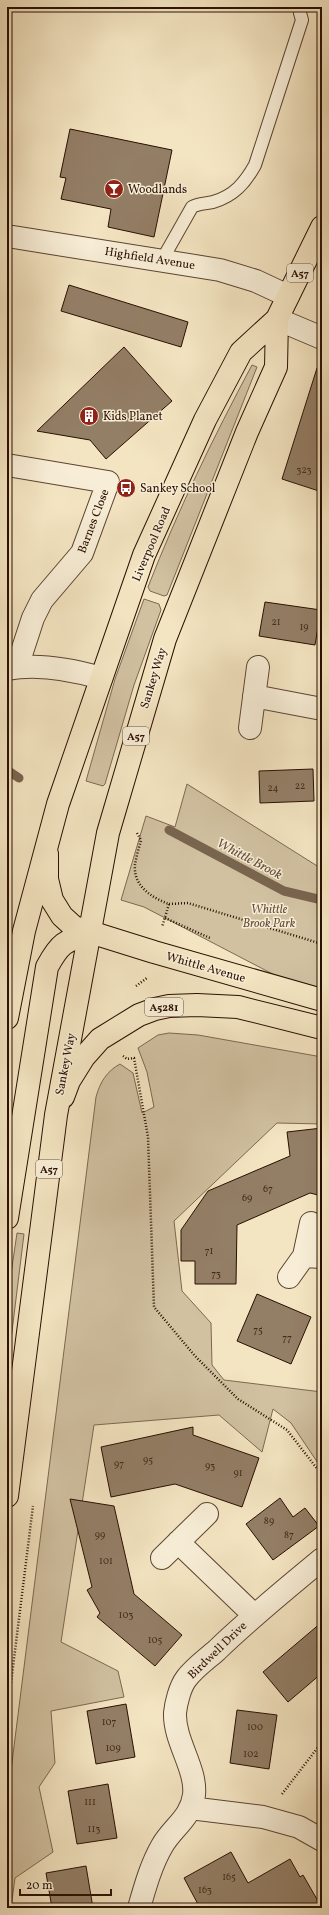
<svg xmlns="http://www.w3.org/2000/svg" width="329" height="1915" font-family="Vollkorn,serif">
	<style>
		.green { fill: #d1c1a1; stroke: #7d6852 }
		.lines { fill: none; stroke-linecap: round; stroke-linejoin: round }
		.stream { stroke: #79644e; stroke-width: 9 }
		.building { fill: #937e66; stroke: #290f02 }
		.service-casing { stroke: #5c4432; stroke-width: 14 }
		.minor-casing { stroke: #5c4432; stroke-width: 24 }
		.tertiary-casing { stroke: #5c4432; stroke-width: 24 }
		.primary-casing { stroke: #290f02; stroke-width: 24 }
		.trunk-casing { stroke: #290f02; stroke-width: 24 }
		.path { stroke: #290f02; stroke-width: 2.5; stroke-dasharray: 1 2; stroke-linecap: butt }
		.service { stroke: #f8eed7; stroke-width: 12 }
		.minor { stroke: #f8eed7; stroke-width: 22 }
		.tertiary { stroke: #f8eed7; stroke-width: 22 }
		.primary { stroke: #f4e5c2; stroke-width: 22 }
		.trunk { stroke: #f4e5c2; stroke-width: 22 }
		.labels { text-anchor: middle; stroke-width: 3; stroke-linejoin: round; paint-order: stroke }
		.number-label { font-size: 10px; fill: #442b1b }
		.shield { fill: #f8eed7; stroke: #675242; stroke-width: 1 }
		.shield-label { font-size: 11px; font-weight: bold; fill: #290f02 }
		.poi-label { font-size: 12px; fill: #290f02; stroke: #f8eed7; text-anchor: start }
		.street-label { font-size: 12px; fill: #290f02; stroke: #f8eed7 }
		.park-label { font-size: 12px; font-style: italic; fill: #644d3a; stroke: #f8eed7 }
		.water-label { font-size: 13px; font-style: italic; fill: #654e3b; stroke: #f8eed7 }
	</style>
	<rect width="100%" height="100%" fill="#f4e5c2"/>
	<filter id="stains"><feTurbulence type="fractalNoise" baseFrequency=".005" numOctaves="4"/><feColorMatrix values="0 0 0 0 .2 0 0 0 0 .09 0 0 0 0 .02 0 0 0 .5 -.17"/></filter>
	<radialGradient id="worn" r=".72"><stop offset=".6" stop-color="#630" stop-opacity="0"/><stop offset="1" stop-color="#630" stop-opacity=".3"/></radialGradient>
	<path class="green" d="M252,365l5,2 -90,228 -3,1 -14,-5 -2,-4c30,-77 65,-149 104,-222z
		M144,599l15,5 2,6 -27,75 -29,99 -2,2 -17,-5 29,-102z
		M187,784l135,85v126l-11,-1 -167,-87 -23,-7 25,-84 29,11z
		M169,1033l29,2 124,22v67l-45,-1 -103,98 8,70 29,32 1,42 12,15 98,12v77l-31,-46 -18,-14 -11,43 -43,-37 -125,10 -33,217 57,29 6,26 -73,14 4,52 -16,24 14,65 -38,26 -4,30h-4v-106l89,-705c4,-15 11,-26 24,-33l13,9 9,40 12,-6 -7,-35 -9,-24 20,-13z
		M17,1233l7,1 -17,138v-71z"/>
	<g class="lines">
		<path class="stream" d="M7,770l12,8
			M169,830l115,61 38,9"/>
	</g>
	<path class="building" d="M70,129l102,21 -18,87 -46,-10 3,-18 -50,-10 5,-21 -6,-1z
		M69,285l119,37 -7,25 -120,-36z
		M124,347l48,54 -66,58 -16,-19 -53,-9z
		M317,368h5v124l-40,-13z
		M265,602l56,8 -6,35 -56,-9z
		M313,769l1,32 -54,2 -1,-32z
		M322,1128v68l-12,-3 -73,32 -1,59h-41v-23h-14v-31l27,-39 82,-35 -3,-24z
		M257,1294l54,23 -20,47 -54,-23z
		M193,1427v8l66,23 -17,49 -67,-23 -64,13 -10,-50z
		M280,1498l13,19 12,-9 14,18 -46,34 -27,-36z
		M70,1499l44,7 20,88 48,41 -27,31 -58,-49 3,-4 -13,-23 5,-3z
		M322,1622v51l-34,29 -25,-30z
		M126,1704l9,53 -39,7 -9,-53z
		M237,1710l40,5 -8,54 -39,-6z
		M108,1784l9,54 -40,6 -9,-53z
		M231,1852l17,31 42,-24 10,18 3,-2 19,33h-122l-16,-30z
		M86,1866l7,42h-41l-6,-35z"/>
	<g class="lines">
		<g class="service-casing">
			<path id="service" d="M162,260l30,-53c7,-4 14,-3 21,-5 21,-6 32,-19 42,-37l47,-145 -2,-7"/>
		</g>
		<g class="minor-casing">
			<path id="minor" d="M7,236l213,34 36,11 32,15
				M277,319l45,19
				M7,465l101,17 -26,71 -40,47 -9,18 -16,49
				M254,696l68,13
				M250,728l8,-61
				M304,1256l18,1
				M289,1277l15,-21 7,-33
				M178,1542l76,73
				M162,1558l45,-44
				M190,1808l73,9 36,10 23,13
				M139,1908c6,-21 12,-43 23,-62 10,-18 29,-28 32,-51 3,-26 -20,-54 -19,-82 1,-10 5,-26 11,-34 8,-11 21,-20 31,-29 33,-32 69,-61 105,-91"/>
		</g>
		<g class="tertiary-casing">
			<path id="tertiary" d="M7,669c31,-6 63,0 94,9"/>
		</g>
		<g class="primary-casing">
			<path id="primary" d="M47,854v25l5,21 10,16 12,11 80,25 168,48
				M63,1097l6,-16 15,-24 16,-18 39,-24 16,-6 14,-3 28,-1 41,2 84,21
				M7,1218l40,-251c13,-24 17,-26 43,-33"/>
		</g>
		<g class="trunk-casing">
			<path id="trunk" d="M7,1018l17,-87 34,-127 86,-249 61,-135 36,-68 36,-33 45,-92
				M7,1496l49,-381 52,-282 57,-194 82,-207 29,-65 1,-48"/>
		</g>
		<path class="path" d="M137,833l4,7c-2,8 -5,17 -6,25 -2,21 17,33 34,39l-7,23
			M169,904l19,-1 134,41
			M165,918l45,20
			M136,986l11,-8
			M123,1056l4,3 7,-1 14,79 6,170 41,49 43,43 49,31 35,45
			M7,1715l26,-209
			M282,1794l40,-52"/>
		<use href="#service" class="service"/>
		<use href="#minor" class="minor"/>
		<use href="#tertiary" class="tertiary"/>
		<use href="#primary" class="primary"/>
		<use href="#trunk" class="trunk"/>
	</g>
	<defs>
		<g id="bar-disc" transform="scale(1)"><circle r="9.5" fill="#8f2418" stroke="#f8eed7"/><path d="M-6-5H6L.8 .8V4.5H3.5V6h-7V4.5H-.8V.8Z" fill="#fff"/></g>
		<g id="building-disc" transform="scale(1)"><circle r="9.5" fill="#8f2418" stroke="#f8eed7"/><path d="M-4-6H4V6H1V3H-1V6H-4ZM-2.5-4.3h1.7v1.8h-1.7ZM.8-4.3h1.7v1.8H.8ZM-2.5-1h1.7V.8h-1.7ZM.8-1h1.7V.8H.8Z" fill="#fff"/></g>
		<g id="bus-disc" transform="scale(1)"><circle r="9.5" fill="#8f2418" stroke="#f8eed7"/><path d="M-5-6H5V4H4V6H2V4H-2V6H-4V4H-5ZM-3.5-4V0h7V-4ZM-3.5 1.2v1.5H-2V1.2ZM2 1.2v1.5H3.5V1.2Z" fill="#fff"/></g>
	</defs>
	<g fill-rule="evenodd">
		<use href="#bar-disc" x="114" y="189"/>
		<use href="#building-disc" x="89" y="416"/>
		<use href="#bus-disc" x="126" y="488"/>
	</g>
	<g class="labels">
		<g class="number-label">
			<text x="304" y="473">323</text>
			<text x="276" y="625">21</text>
			<text x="304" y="630">19</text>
			<text x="300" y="789">22</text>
			<text x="273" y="791">24</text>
			<text x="268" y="1192">67</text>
			<text x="247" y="1201">69</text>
			<text x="209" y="1254">71</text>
			<text x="216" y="1277">73</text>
			<text x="258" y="1333">75</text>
			<text x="287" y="1341">77</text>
			<text x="148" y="1463">95</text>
			<text x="119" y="1467">97</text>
			<text x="210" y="1469">93</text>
			<text x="238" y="1476">91</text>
			<text x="269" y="1524">89</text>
			<text x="100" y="1538">99</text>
			<text x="289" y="1538">87</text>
			<text x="106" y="1564">101</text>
			<text x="126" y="1618">103</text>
			<text x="155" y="1643">105</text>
			<text x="109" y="1725">107</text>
			<text x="255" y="1730">100</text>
			<text x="113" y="1751">109</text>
			<text x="251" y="1757">102</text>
			<text x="90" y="1805">111</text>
			<text x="94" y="1832">113</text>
			<text x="229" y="1880">165</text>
			<text x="205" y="1893">163</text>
		</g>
		<g class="shield">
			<rect x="287" y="264" width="26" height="18" rx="3"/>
			<rect x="123" y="727" width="26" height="18" rx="3"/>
			<rect x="145" y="998" width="38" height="18" rx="3"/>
			<rect x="36" y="1160" width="26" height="18" rx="3"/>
		</g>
		<g class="shield-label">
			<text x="300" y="277">A57</text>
			<text x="136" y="740">A57</text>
			<text x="164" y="1011">A5281</text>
			<text x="49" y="1173">A57</text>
		</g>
		<g class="poi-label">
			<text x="128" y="193">Woodlands</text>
			<text x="103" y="420">Kids Planet</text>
			<text x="140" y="492">Sankey School</text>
		</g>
		<g class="street-label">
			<text transform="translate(150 258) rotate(9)" y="4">Highfield Avenue</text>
			<text transform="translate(93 521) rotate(-69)" y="4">Barnes Close</text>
			<text transform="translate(151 544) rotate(-67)" y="4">Liverpool Road</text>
			<text transform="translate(153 678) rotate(-73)" y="4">Sankey Way</text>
			<text transform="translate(206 967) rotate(16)" y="4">Whittle Avenue</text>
			<text transform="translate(65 1064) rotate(-79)" y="4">Sankey Way</text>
			<text transform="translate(217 1650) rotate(-44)" y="4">Birdwell Drive</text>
		</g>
		<g class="park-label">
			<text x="269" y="913">Whittle<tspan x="269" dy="14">Brook Park</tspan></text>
		</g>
		<g class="water-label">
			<text transform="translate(250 858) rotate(28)" y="5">Whittle Brook</text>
		</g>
	</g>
	<rect width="329" height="1915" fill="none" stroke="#f4e5c2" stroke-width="24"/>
	<rect x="8" y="8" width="313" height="1899" fill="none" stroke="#290f02" stroke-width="2"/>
	<rect x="12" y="12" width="305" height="1891" fill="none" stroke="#290f02"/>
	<path d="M20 1889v6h91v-6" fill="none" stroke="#290f02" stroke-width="2"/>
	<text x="26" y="1889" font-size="12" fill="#290f02" stroke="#f8eed7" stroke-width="3" paint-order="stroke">20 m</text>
	<rect width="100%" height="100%" filter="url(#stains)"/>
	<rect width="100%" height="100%" fill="url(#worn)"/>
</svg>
